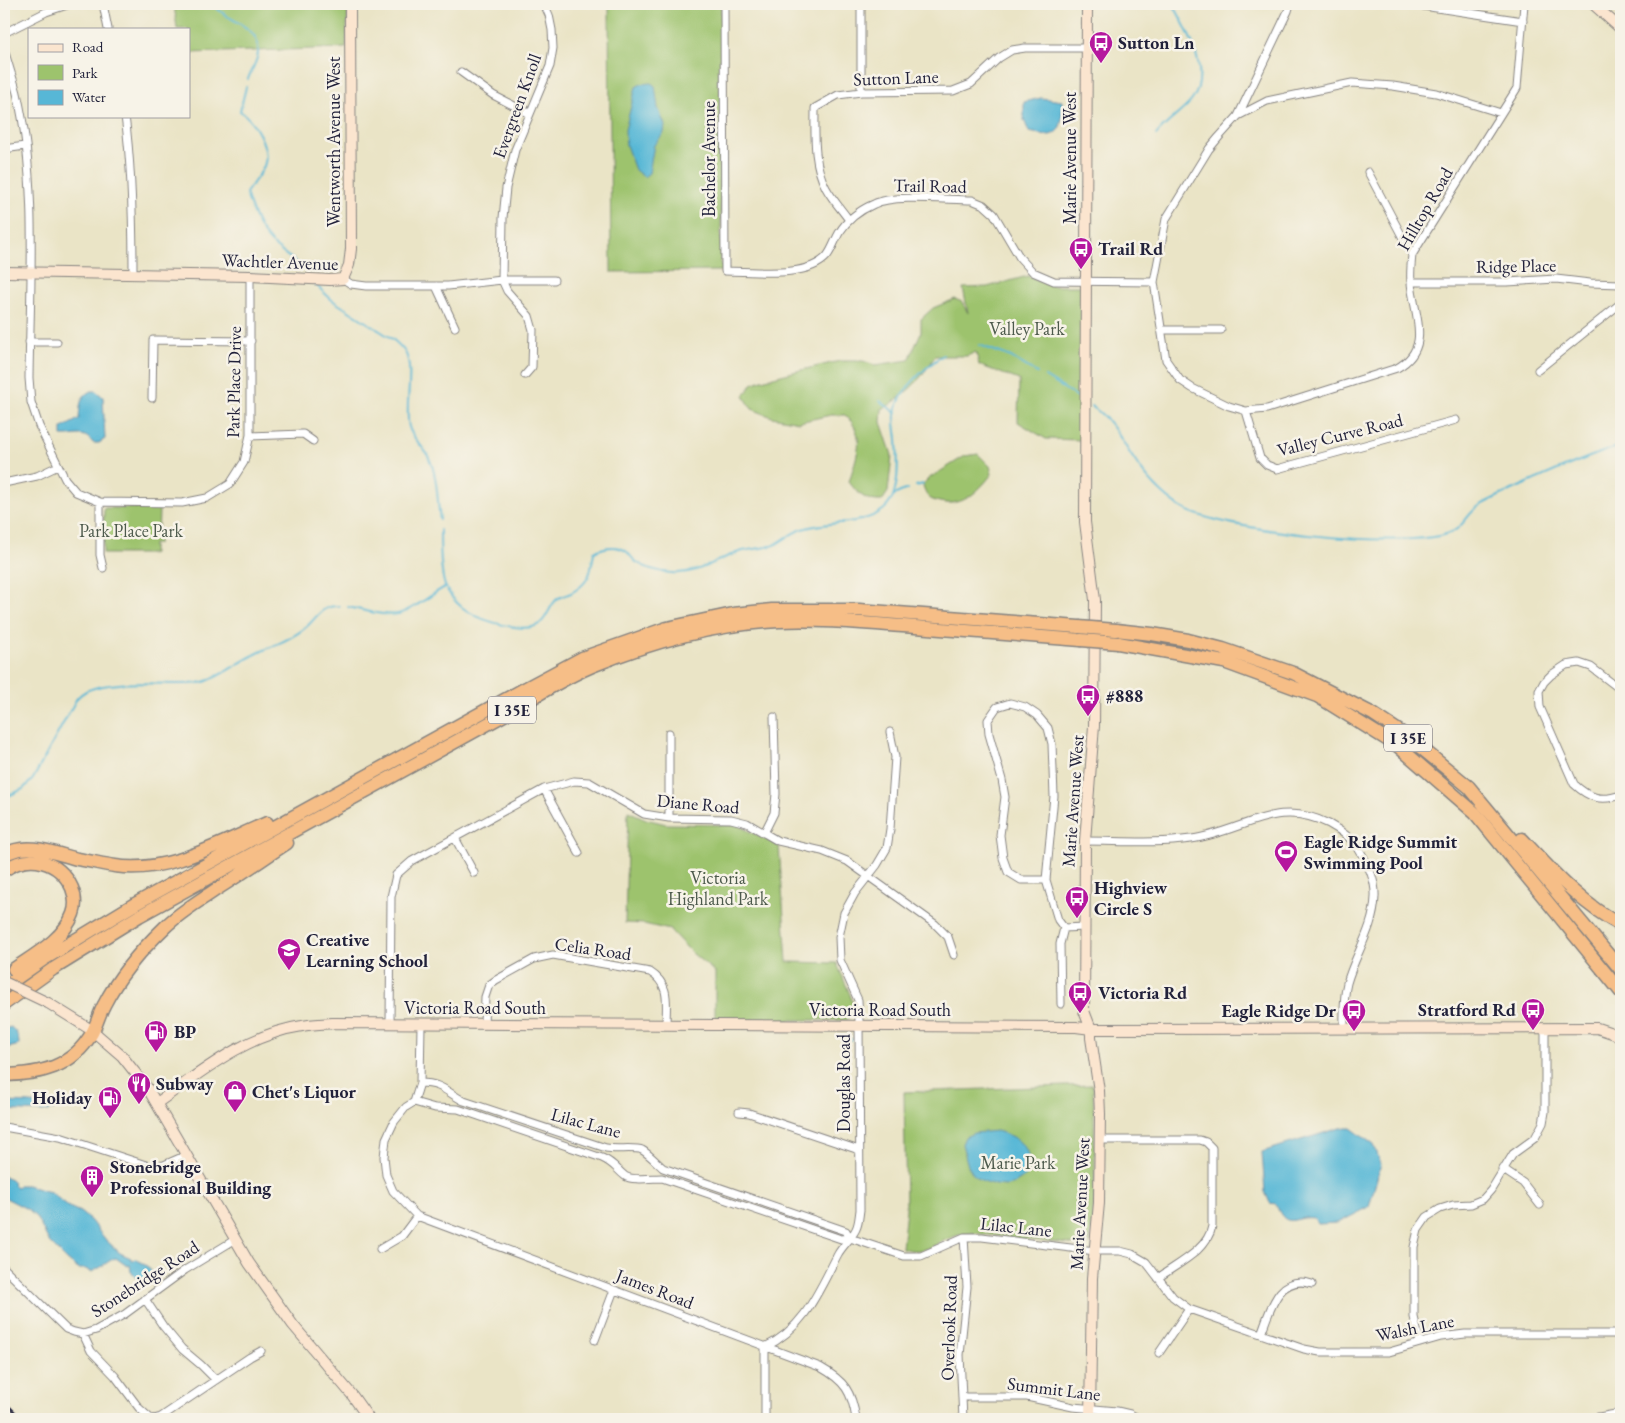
<svg xmlns="http://www.w3.org/2000/svg" width="1625" height="1423" font-family="'EB Garamond',serif">
	<style>
		.green { fill: #9dc36d; stroke: #607254 }
		.water { fill: #57b7d6; stroke: #3c6c88 }
		.lines { fill: none; stroke-linecap: round; stroke-linejoin: round }
		.stream { stroke: #57b7d6; stroke-width: 2 }
		.street-casing { stroke: #868380; stroke-width: 9 }
		.secondary-casing { stroke: #868380; stroke-width: 12 }
		.highway-casing { stroke: #868380; stroke-width: 15 }
		.street { stroke: #fff; stroke-width: 7 }
		.secondary { stroke: #fbe5cf; stroke-width: 10 }
		.highway { stroke: #f6be87; stroke-width: 12 }
		.rail { stroke: #22223b; stroke-width: 2 }
		.secondary-bridge-casing { stroke: #868380; stroke-width: 12; stroke-linecap: butt }
		.highway-bridge-casing { stroke: #868380; stroke-width: 15; stroke-linecap: butt }
		.secondary-bridge { stroke: #fbe5cf; stroke-width: 10 }
		.highway-bridge { stroke: #f6be87; stroke-width: 12 }
		.labels { text-anchor: middle; stroke-width: 5; stroke-linejoin: round; paint-order: stroke }
		.shield { fill: #f7f3e8; stroke: #62616f; stroke-width: 1 }
		.shield-label { font-size: 16px; font-weight: bold; fill: #22223b }
		.poi-label { font-size: 18px; font-weight: bold; fill: #22223b; stroke: #f7f3e8; text-anchor: start }
		.street-label { font-size: 18px; fill: #22223b; stroke: #f7f3e8 }
		.park-label { font-size: 18px; fill: #4d5a4c; stroke: #f7f3e8 }
	</style>
	<rect width="100%" height="100%" fill="#f7f3e8"/>
	<filter id="ink" filterUnits="userSpaceOnUse"><feTurbulence type="fractalNoise" baseFrequency=".02" numOctaves="2"/><feDisplacementMap in="SourceGraphic" scale="10" xChannelSelector="R" yChannelSelector="G"/><feConvolveMatrix kernelMatrix="1 2 1 2 8 2 1 2 1" color-interpolation-filters="sRGB"/></filter>
	<filter id="wash" filterUnits="userSpaceOnUse"><feTurbulence type="fractalNoise" baseFrequency=".0096" numOctaves="4" result="noise"/><feDisplacementMap in="SourceGraphic" scale="20" xChannelSelector="R" yChannelSelector="G"/><feGaussianBlur stdDeviation="1.12" result="paint"/><feColorMatrix in="noise" values="0 0 0 0 0 0 0 0 0 0 0 0 0 0 0 0 0 1.4 0 .05"/><feComposite in="paint" operator="in"/></filter>
	<g filter="url(#wash)">
		<rect width="100%" height="100%" fill="#eae4c6"/>
		<path class="green" d="M174,4h174l-2,44 -157,5v-24h-12z
			M609,4h112v261l4,6 -114,1z
			M1028,276l24,10h30l-1,154 -35,-1 -28,-17 1,-42 -40,-15 -3,-13 -9,4h-32c-12,21 -31,42 -53,53l-1,13 11,33 -4,37 -6,9c-16,1 -24,-7 -33,-19 7,-26 19,-46 -4,-67h-14l-32,7 -27,-5 -20,-8 -8,-13 8,-12 10,-4 31,-8 47,-11h23l12,4 34,-5 12,-28v-13l12,-11 22,-9 7,3 6,11 -5,-25 24,-1z
			M978,454l12,12 2,8c-15,19 -31,35 -56,27 -9,-2 -12,-9 -13,-17l5,-5 37,-23z
			M104,508h55l-1,36h-5v10h-50z
			M628,811l18,8 20,5 71,1 42,21 8,116 50,1c6,17 15,32 18,49l-8,8h-65l-67,3v-51l-23,-19 -22,-23 -26,-6 -19,-1z
			M1093,1085c1,26 6,144 -6,161l-115,-13c-5,1 -11,1 -16,3 -20,6 -30,20 -54,12l4,-39 -2,-117z"/>
		<path class="water" d="M651,83l4,3 3,22 7,17 -1,8 -10,12 -5,28 -5,4 -9,-7 -9,-25 -1,-15 11,-43 5,-3z
			M1041,98l21,3c0,10 3,32 -13,34 -6,0 -14,-2 -20,-3l-5,-12v-18z
			M91,391h5l7,6 2,42 -6,4h-6c-9,-13 -18,-6 -31,-7v-8l17,-9c1,-11 0,-23 12,-28z
			M11,1027c6,5 8,11 8,18l-15,4v-20z
			M4,1102c13,1 40,-1 50,8l-11,2 -39,-2z
			M1340,1128h11l23,17 7,19 -12,43 -31,16 -20,1 -4,-6c-19,-3 -28,14 -38,-14l-6,-1 -5,-11 -3,-40z
			M997,1131c22,6 39,19 29,45l-12,8 -7,2 -12,-1 -14,-5 -8,-6 -5,-8 -6,-22 3,-7 9,-4z
			M4,1176l7,3 3,3 -1,3 4,2 2,-2h8l15,5 9,2 16,14 13,6 10,8 16,20 14,13 11,5v3h2l3,-2 12,8 6,8 -3,4 2,3h-10l-12,-10 -1,-7 -3,1 -11,-8c-8,2 -15,11 -25,14l-5,-3h-8l-12,-10 -16,-16 -14,-26 -9,-8 -23,-12z"/>
		<g class="lines">
			<path class="stream" d="M212,4c5,4 10,9 15,12 15,9 34,17 31,37 -1,9 -7,18 -10,26
				M246,87l-6,24c14,9 31,38 24,55 -4,9 -12,18 -18,27 14,45 23,51 62,77
				M1156,135c11,-14 26,-22 36,-35 20,-27 -5,-71 -19,-96
				M315,284l17,16 59,38c5,4 10,8 14,14 10,18 -1,53 4,75 3,11 14,19 19,29 10,19 9,43 12,64
				M979,345l32,12 26,16
				M1045,377l33,20
				M880,401l16,12
				M1091,406c20,13 29,32 42,52 12,18 29,37 47,49 38,24 231,44 272,25 11,-5 16,-19 27,-26 16,-9 34,-16 51,-24 30,-13 60,-27 91,-36
				M916,486l7,-2
				M894,495l13,-6
				M440,530c0,14 0,46 6,58 5,9 14,19 23,24 14,9 56,22 70,12 9,-6 10,-18 18,-25 4,-3 9,-4 14,-6 19,-10 20,-21 23,-41 10,-5 21,-8 32,-1 4,3 6,8 10,11 11,7 24,10 36,11 27,2 47,-16 71,-22 12,-3 22,-2 33,-7 11,-6 17,-13 30,-16 24,-7 56,-2 77,-18 18,-13 15,-51 14,-71 -1,-10 -4,-21 -1,-30 7,-22 29,-41 47,-54
				M348,607c13,3 37,10 50,7 16,-4 32,-19 47,-27
				M4,798l19,-9 10,-10 44,-81c2,-2 5,-5 9,-7 20,-10 64,-8 87,-7 11,0 24,1 34,-3 17,-7 31,-18 47,-26 17,-9 37,-15 51,-27 12,-10 16,-23 34,-22
				M847,1036l5,4"/>
		</g>
	</g>
	<g filter="url(#ink)">
		<g class="lines">
			<g class="street-casing">
				<path id="street" d="M103,4l5,25
					M724,4l1,267c28,0 82,8 102,-15 5,-6 8,-16 12,-23 8,-13 21,-23 35,-29 20,-10 73,-4 98,-4l12,5 10,9 26,44 13,14 21,9 100,1
					M1410,4l113,17
					M4,33l42,-21 24,-8
					M4,49c4,15 9,29 13,44 21,89 13,194 12,285l2,24 8,24 26,53 11,13 24,10 82,1 25,-5 23,-14 14,-22 6,-27v-159
					M461,72l32,23 37,19
					M861,92v-88
					M125,116c7,53 8,105 8,158
					M1238,116l50,-105 2,-7
					M4,149l21,-3
					M1368,172l44,83
					M849,220c-8,-11 -17,-21 -23,-32 -13,-24 -11,-53 -11,-80l23,-13 23,-3 92,-1 18,-7 28,-26 13,-8 13,-2h61
					M343,279l8,5 15,2h82l54,-6h52
					M1411,282h96l49,-3 34,4 31,1
					M436,286l19,41
					M1161,330h60
					M29,342h28
					M1538,370l83,-67
					M525,375l7,-8 1,-37 -4,-14 -22,-25 -5,-11 1,-62 3,-30 9,-38 35,-84 3,-18 -1,-18 -3,-15 -5,-11
					M152,398l1,-58 98,1
					M1246,411l21,-2 130,-41c36,-20 17,-53 14,-85 -1,-10 0,-19 1,-28l105,-167 7,-84
					M1456,420l-179,49 -10,-4 -7,-7 -14,-47 -17,-5 -37,-18 -12,-8 -14,-20 -12,-78 12,-63 43,-70 10,-12 19,-21 29,-15 85,-18 41,3 43,7 65,20
					M250,436l53,-2 10,7
					M4,483l33,-7 21,-10
					M100,502v53l3,13
					M1621,690l-30,-23 -12,-4 -13,2 -15,10 -7,7 -5,9 1,16 34,77c15,14 27,18 47,11
					M544,789l35,64
					M669,818v-85
					M764,833l10,-20 2,-19 -2,-77
					M455,838l19,35
					M1085,841c35,0 71,3 106,-2 52,-7 85,-42 138,-15 11,6 22,13 29,24 9,14 18,32 17,49 -1,32 -20,57 -28,86 -4,15 -3,31 -3,46
					M1046,880h-25l-13,-8 -5,-14 -3,-23 5,-38 -3,-17 -13,-46 -1,-14 9,-13 13,-4 15,4 12,8 11,13 4,16 2,52 -8,84 12,40 6,8 -4,16 1,60
					M1064,928l20,-1
					M390,1024l1,-127 5,-22 16,-14 132,-72 30,-8 15,1 55,32 25,4 62,1 16,4 31,18 44,10 25,10 88,63 13,13 6,18
					M421,1024l-1,59 -6,19 -8,5 -12,15 -8,17 -2,18 2,18 7,16 24,25 403,151c25,14 32,25 36,52
					M484,1024l1,-27 4,-12 7,-5 38,-21 19,-4 97,17c21,13 16,31 16,53
					M420,1083c22,0 26,9 44,18l142,47c10,2 30,-1 36,2 7,4 15,13 21,18l183,63 4,7
					M414,1102l21,6 23,1 144,49c12,5 14,11 23,18 6,5 28,2 37,2l179,61 9,-1 54,18h17l43,-19h18l113,14h25l12,3 14,8 27,35 16,12 115,40 16,3h69l52,-15 24,-3h156
					M739,1112l10,1 110,37
					M4,1127l56,10 89,29 15,-1 23,-10
					M1100,1140h100l6,2 6,6v78c-4,24 -35,38 -54,52
					M1502,1169l21,14 17,22
					M380,1249l22,-13 15,-20
					M4,1268l62,61 8,3 9,2 13,-4 29,-16 60,-44 51,-31
					M145,1299l18,27 19,23 19,16 15,15
					M83,1334l8,17 24,25 24,32 11,10 4,1 7,-2 89,-60 11,-6
					M1261,1334c9,-23 17,-61 51,-50
					M595,1340l19,-50
					M1420,1343l-6,-26v-70l4,-17 9,-13 13,-8 13,-4 18,-1 12,-5 8,-9 22,-36 22,-16 8,-15 2,-11v-84
					M1159,1353l30,-44
					M962,1397h65l46,10 44,4 13,3 10,5
					M765,1419v-72c40,-19 54,-57 73,-93 5,-9 14,-16 18,-25 3,-6 3,-13 4,-19l-1,-190 -1,-20 -18,-40 -1,-23 5,-24 11,-20 22,-28 10,-17 3,-19 5,-72 -5,-25
					M963,1419l-3,-64 7,-68 -3,-50
					M1588,1419l33,-6"/>
			</g>
			<g class="secondary-casing">
				<path id="secondary" d="M1087,4l-2,518 10,78 -1,126 -9,115 -1,170 7,18v9l8,53 1,23 -1,89 -7,75 -2,141
					M1593,4l28,25
					M4,272l246,4 80,4 13,-1 6,-14 2,-16 -1,-245
					M48,1003l45,28 29,25 26,33 101,174 44,62 59,70 17,24
					M157,1103c44,-31 90,-69 145,-77 10,-2 21,-2 31,-3l743,4 15,2 506,-1 18,6 6,5"/>
			</g>
			<g class="highway-casing">
				<path id="highway" d="M1116,630l36,4 36,6 35,9 70,24 80,41 35,23 61,50 152,183
					M1118,643l106,19 93,34 82,51 76,66 146,179
					M1522,839c30,32 60,66 99,86
					M4,855c22,-14 50,-2 73,4 13,2 25,5 38,7 53,8 105,-23 152,-43
					M4,870c25,-17 55,-10 68,18 3,8 4,18 1,26 -9,25 -39,41 -59,55
					M4,987l40,-28 91,-55 391,-216 56,-30 85,-30 66,-14 39,-4h87l220,17
					M4,1004l49,-35 86,-53 374,-206c25,-16 51,-32 79,-44 59,-24 124,-42 187,-45 46,-2 91,3 136,6 56,4 111,9 166,13
					M4,1075c36,-1 68,-7 88,-42 5,-9 7,-19 12,-28 15,-30 37,-55 61,-78 15,-15 34,-26 52,-38 24,-15 47,-31 70,-46"/>
			</g>
			<use href="#street" class="street"/>
			<use href="#secondary" class="secondary"/>
			<use href="#highway" class="highway"/>
			<path class="rail" d="M4,1401l18,18"/>
			<g class="secondary-bridge-casing">
				<path id="secondary-bridge" d="M4,982l44,21"/>
			</g>
			<g class="highway-bridge-casing">
				<path id="highway-bridge" d="M1079,627l37,3
					M1081,640l37,3"/>
			</g>
			<use href="#secondary-bridge" class="secondary-bridge"/>
			<use href="#highway-bridge" class="highway-bridge"/>
		</g>
	</g>
	<defs>
		<g id="bus-pin" transform="scale(1.25)"><path d="M0 17L-7.5 6A9.5 9.5 0 1 1 7.5 6Z" fill="#b5179e" stroke="#f7f3e8"/><path d="M-5-6H5V4H4V6H2V4H-2V6H-4V4H-5ZM-3.5-4V0h7V-4ZM-3.5 1.2v1.5H-2V1.2ZM2 1.2v1.5H3.5V1.2Z" fill="#fff"/></g>
		<g id="stadium-pin" transform="scale(1.25)"><path d="M0 17L-7.5 6A9.5 9.5 0 1 1 7.5 6Z" fill="#b5179e" stroke="#f7f3e8"/><path d="M0-5a6.5 5 0 1 0 0 10a6.5 5 0 1 0 0-10ZM-3.5-1.8h7v3.6h-7Z" fill="#fff"/></g>
		<g id="school-pin" transform="scale(1.25)"><path d="M0 17L-7.5 6A9.5 9.5 0 1 1 7.5 6Z" fill="#b5179e" stroke="#f7f3e8"/><path d="M0-5L7-2L0 1L-7-2ZM-4 1L0 2.5L4 1V4Q0 6-4 4Z" fill="#fff"/></g>
		<g id="fuel-pin" transform="scale(1.25)"><path d="M0 17L-7.5 6A9.5 9.5 0 1 1 7.5 6Z" fill="#b5179e" stroke="#f7f3e8"/><path d="M-5.5-6h7V0h2V4h1.3V-2.5L3-4.5l.8-.8L6-3V5H2.5V1h-1V6h-7ZM-4.2-4.7v3.2H.2V-4.7Z" fill="#fff"/></g>
		<g id="restaurant-pin" transform="scale(1.25)"><path d="M0 17L-7.5 6A9.5 9.5 0 1 1 7.5 6Z" fill="#b5179e" stroke="#f7f3e8"/><path d="M-5-6h1v4h1v-4h1v4h1v-4h1v5L-1.5 .5V6h-2V.5L-5-1ZM5-6V6H3V1.5H1.5Q1.5-4 5-6Z" fill="#fff"/></g>
		<g id="shop-pin" transform="scale(1.25)"><path d="M0 17L-7.5 6A9.5 9.5 0 1 1 7.5 6Z" fill="#b5179e" stroke="#f7f3e8"/><path d="M-5-2.5h2.3a2.7 3.5 0 0 1 5.4 0H5L5.5 6h-11ZM-1.5-2.5h3a1.5 2.3 0 0 0-3 0Z" fill="#fff"/></g>
		<g id="building-pin" transform="scale(1.25)"><path d="M0 17L-7.5 6A9.5 9.5 0 1 1 7.5 6Z" fill="#b5179e" stroke="#f7f3e8"/><path d="M-4-6H4V6H1V3H-1V6H-4ZM-2.5-4.3h1.7v1.8h-1.7ZM.8-4.3h1.7v1.8H.8ZM-2.5-1h1.7V.8h-1.7ZM.8-1h1.7V.8H.8Z" fill="#fff"/></g>
	</defs>
	<g fill-rule="evenodd">
		<use href="#bus-pin" x="1101" y="43"/>
		<use href="#bus-pin" x="1081" y="249"/>
		<use href="#bus-pin" x="1088" y="696"/>
		<use href="#stadium-pin" x="1286" y="852"/>
		<use href="#bus-pin" x="1077" y="898"/>
		<use href="#school-pin" x="289" y="950"/>
		<use href="#bus-pin" x="1080" y="993"/>
		<use href="#bus-pin" x="1533" y="1010"/>
		<use href="#bus-pin" x="1354" y="1011"/>
		<use href="#fuel-pin" x="156" y="1032"/>
		<use href="#restaurant-pin" x="139" y="1084"/>
		<use href="#shop-pin" x="235" y="1092"/>
		<use href="#fuel-pin" x="110" y="1098"/>
		<use href="#building-pin" x="92" y="1177"/>
	</g>
	<g class="labels">
		<g class="shield">
			<rect x="488" y="696.5" width="48" height="27" rx="4"/>
			<rect x="1384" y="724.5" width="48" height="27" rx="4"/>
		</g>
		<g class="shield-label">
			<text x="512" y="716">I 35E</text>
			<text x="1408" y="744">I 35E</text>
		</g>
		<g class="poi-label">
			<text x="1118" y="49">Sutton Ln</text>
			<text x="1098" y="255">Trail Rd</text>
			<text x="1106" y="702">#888</text>
			<text x="1304" y="848">Eagle Ridge Summit<tspan x="1304" dy="21">Swimming Pool</tspan></text>
			<text x="1094" y="894">Highview<tspan x="1094" dy="21">Circle S</tspan></text>
			<text x="306" y="946">Creative<tspan x="306" dy="21">Learning School</tspan></text>
			<text x="1098" y="999">Victoria Rd</text>
			<text x="1516" y="1016" text-anchor="end">Stratford Rd</text>
			<text x="1336" y="1017" text-anchor="end">Eagle Ridge Dr</text>
			<text x="174" y="1038">BP</text>
			<text x="156" y="1090">Subway</text>
			<text x="252" y="1098">Chet's Liquor</text>
			<text x="92" y="1104" text-anchor="end">Holiday</text>
			<text x="110" y="1173">Stonebridge<tspan x="110" dy="21">Professional Building</tspan></text>
		</g>
		<g class="street-label">
			<text transform="translate(896 78) rotate(-2)" y="6">Sutton Lane</text>
			<text transform="translate(517 106) rotate(-70)" y="6">Evergreen Knoll</text>
			<text transform="translate(334 142) rotate(-90)" y="6">Wentworth Avenue West</text>
			<text transform="translate(1070 158) rotate(-90)" y="6">Marie Avenue West</text>
			<text transform="translate(709 159) rotate(-90)" y="6">Bachelor Avenue</text>
			<text transform="translate(930 186) rotate(1)" y="6">Trail Road</text>
			<text transform="translate(1425 209) rotate(-60)" y="6">Hilltop Road</text>
			<text transform="translate(280 262) rotate(2)" y="6">Wachtler Avenue</text>
			<text transform="translate(1516 266) rotate(-1)" y="6">Ridge Place</text>
			<text transform="translate(234 382) rotate(-89)" y="6">Park Place Drive</text>
			<text transform="translate(1340 435) rotate(-14)" y="6">Valley Curve Road</text>
			<text transform="translate(1073 801) rotate(-86)" y="6">Marie Avenue West</text>
			<text transform="translate(698 804) rotate(5)" y="6">Diane Road</text>
			<text transform="translate(593 949) rotate(8)" y="6">Celia Road</text>
			<text x="475" y="1014">Victoria Road South</text>
			<text x="880" y="1016">Victoria Road South</text>
			<text transform="translate(844 1083) rotate(-90)" y="6">Douglas Road</text>
			<text transform="translate(586 1123) rotate(15)" y="6">Lilac Lane</text>
			<text transform="translate(1080 1204) rotate(-87)" y="6">Marie Avenue West</text>
			<text transform="translate(1016 1227) rotate(6)" y="6">Lilac Lane</text>
			<text transform="translate(145 1279) rotate(-33)" y="6">Stonebridge Road</text>
			<text transform="translate(655 1289) rotate(21)" y="6">James Road</text>
			<text transform="translate(949 1328) rotate(-88)" y="6">Overlook Road</text>
			<text transform="translate(1415 1328) rotate(-11)" y="6">Walsh Lane</text>
			<text transform="translate(1054 1389) rotate(7)" y="6">Summit Lane</text>
		</g>
		<g class="park-label">
			<text x="1027" y="335">Valley Park</text>
			<text x="131" y="537">Park Place Park</text>
			<text x="718" y="884">Victoria<tspan x="718" dy="21">Highland Park</tspan></text>
			<text x="1018" y="1169">Marie Park</text>
		</g>
	</g>
	<rect width="1625" height="1423" fill="none" stroke="#f7f3e8" stroke-width="20"/>
	<rect x="28" y="28" width="162" height="90" fill="#f7f3e8" stroke="#a29fa3"/>
	<rect x="38" y="44" width="25" height="8" fill="#fbe5cf" stroke="#a29fa3"/>
	<text x="72" y="52" font-size="15" fill="#22223b">Road</text>
	<rect x="38" y="65" width="25" height="15" fill="#9dc36d" stroke="#a29fa3"/>
	<text x="72" y="78" font-size="15" fill="#22223b">Park</text>
	<rect x="38" y="90" width="25" height="15" fill="#57b7d6" stroke="#a29fa3"/>
	<text x="72" y="102" font-size="15" fill="#22223b">Water</text>
</svg>
